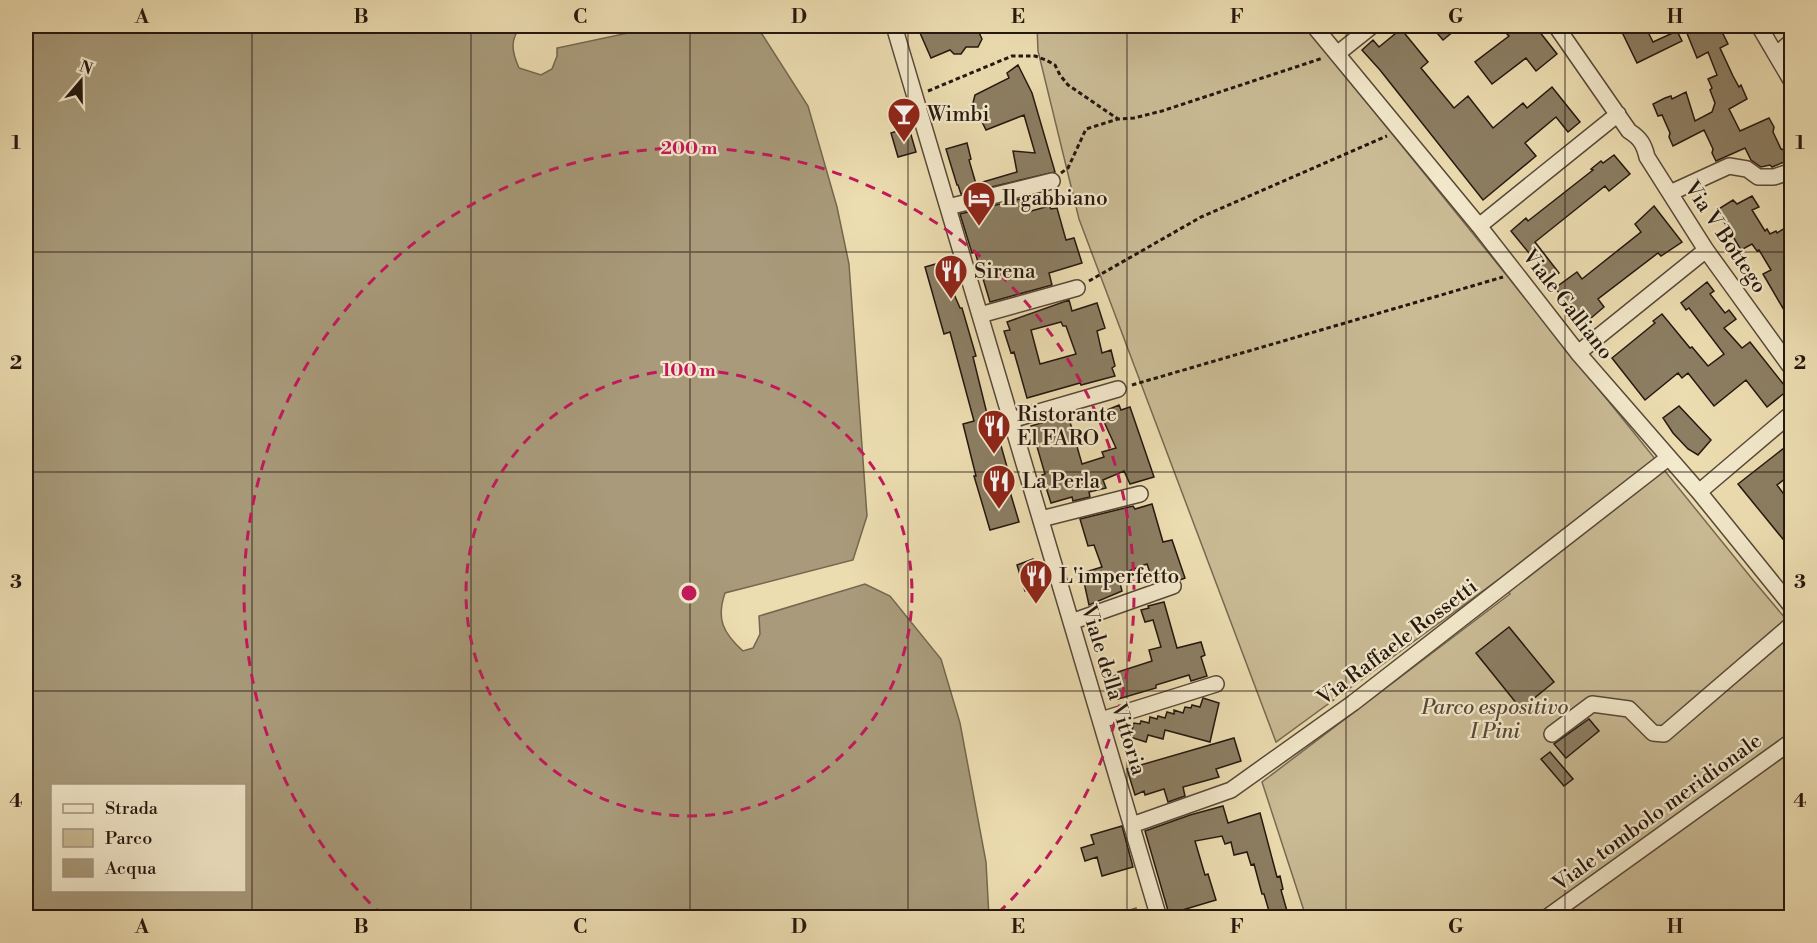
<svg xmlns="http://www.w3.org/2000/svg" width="1817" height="943" font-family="'Libre Bodoni',serif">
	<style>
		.green { fill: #cabb95; stroke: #786952; stroke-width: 1.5 }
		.water { fill: #a89a7a; stroke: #74664f; stroke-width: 1.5; fill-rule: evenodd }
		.building { fill: #8c7e63; stroke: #25170f; stroke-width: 1.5; fill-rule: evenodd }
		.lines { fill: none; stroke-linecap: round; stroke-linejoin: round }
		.minor-casing { stroke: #574838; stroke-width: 18 }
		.path { stroke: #25170f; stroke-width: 3; stroke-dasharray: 4.5 3; stroke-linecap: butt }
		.minor { stroke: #f3e9cc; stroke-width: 15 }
		.grid { fill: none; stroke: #25170f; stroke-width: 1.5; stroke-opacity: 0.55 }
		.ring { fill: none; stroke: #c2185b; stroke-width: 3; stroke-dasharray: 10 8 }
		.labels { text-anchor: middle; stroke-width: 4.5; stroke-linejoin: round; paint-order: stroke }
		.poi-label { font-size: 21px; fill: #25170f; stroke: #f3e9cc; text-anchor: start }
		.street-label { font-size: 21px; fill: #25170f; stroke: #f3e9cc }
		.park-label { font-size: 21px; font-style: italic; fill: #574837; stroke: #f3e9cc }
		.centre { fill: #c2185b; stroke: #f3e9cc; stroke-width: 3 }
		.ring-label { font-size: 18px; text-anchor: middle; font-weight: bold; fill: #c2185b; stroke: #f3e9cc; stroke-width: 4.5; stroke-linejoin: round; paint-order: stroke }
		.neatline { fill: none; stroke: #25170f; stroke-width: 2 }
		.grid-label { font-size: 20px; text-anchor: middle; font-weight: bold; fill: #25170f }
	</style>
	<rect width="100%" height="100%" fill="#ecddb1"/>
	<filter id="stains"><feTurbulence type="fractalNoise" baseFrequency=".00333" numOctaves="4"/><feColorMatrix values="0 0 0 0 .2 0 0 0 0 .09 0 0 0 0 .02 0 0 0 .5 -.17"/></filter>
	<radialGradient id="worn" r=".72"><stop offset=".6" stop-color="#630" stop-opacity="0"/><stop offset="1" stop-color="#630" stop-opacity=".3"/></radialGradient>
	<path class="green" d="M1037,26h268l448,554 38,45v292h-485l-44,-135 248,-188 -12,-14 -222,162 -197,-523 -41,-168z"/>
	<path class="water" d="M26,26h496c-13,13 -10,26 -3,42l22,7 11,-6 5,-13v-8l104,-22h88l13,8 46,72 29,101 12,57 18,252 -14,44 -128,33c-9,26 -2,40 18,58l10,-3 7,-14 -1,-18 106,-32 25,12 51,63 19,64 26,139 3,55h-963zM52,786h192v104h-192z
		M1136,908l3,9h-23l-1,-2z"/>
	<path class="building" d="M917,26h59l6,13 -4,8h-12l-5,7h-7l-4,-4 -19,8z
		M1431,26h29l-17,14z
		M1499,26h36l22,28 -21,17 -10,-13 -34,26 -17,-22 34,-26z
		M1619,26h26l8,16 24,-11 5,10 -45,22z
		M1684,26h35l9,18 -8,4 13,28 6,11 2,-2 6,14 -18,10 11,22 29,-13 5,9 -1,5 8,17 4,1 4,10 -17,7 -2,-2 -9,2 -10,-7 -6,-12 -29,13 -4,-8 1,-4 -9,-19 -31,16 -4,-9 1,-4 -8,-18 -4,1 -5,-12 12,-6 6,-2 1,3 14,-7 9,29 17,-9 3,-9 -5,-13 2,-2 -4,-9 9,-4 -9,-23 -11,6z
		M1401,29l27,33 -7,6 33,40 14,-12 25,32 30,-25 4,5 25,-21 28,35 -12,10 -12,-15 -31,26 11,13 -53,44 -103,-130 -18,-20 11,-10 6,7z
		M1018,65l14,28 23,79 -94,22 -3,-9h-1l-11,-36 21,-6 4,16 -2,1 7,24 41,-12 -4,-21 22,2 -11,-38 -38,15 -13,-27 2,-8 34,-17 -2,-5z
		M907,128h2l7,24 -18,5 -7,-24z
		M1614,155l16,19 -21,17 -4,-5 -70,56 24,31 -8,7 -40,-49 15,-13 2,3 65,-51 -2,-1 10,-8 2,2z
		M1752,196l7,11 -7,3 13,21 2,-2 3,5 6,-3 1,2 14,-9v98l-28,-48 8,-4 -12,-20 -2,1 -5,-7 -11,6 -24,-40 16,-10 4,4z
		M1028,197l3,14 18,-5 2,3 6,-1 9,32 8,-2 8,25 -33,10 3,12 -62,17 -15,-50 -3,1 -12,-39z
		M1654,206l28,36 -21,14 -3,-3 -60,46 6,8 -20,17 -29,-36 22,-16 5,7 59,-47 -6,-8z
		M946,261l8,33 6,14h2l14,48 -3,1 18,73 5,-2 13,46 -4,1 14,47 -29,8 -16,-54h2l-13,-52 11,-3 -24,-89 -6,2 -19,-67z
		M1707,282l7,9 -4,3 15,19 4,-3 7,9 -12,9 18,20 8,-6 38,48 -21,17 -21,-27 -32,26 -26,-33 -6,5 -4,-5 -33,27 -33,-42 43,-35 -2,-2 9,-7 28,34 2,-1 16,19 16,-12 -35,-46 -3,2 -5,-7z
		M1069,300l3,11 25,-8 8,25 -8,3 5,22 9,-3 4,16 -3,2 3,8 -34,9 -1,-2 -53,15 -13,-46 -3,1 -7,-22 6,-1 -3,-8zM1061,322l2,4h3l10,28 -36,10 -9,-34z
		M1119,405l2,5 9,-3 24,70 -24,7 -6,-13 -21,9 3,8 -17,4 1,5 -17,4 -1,-4 -21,6 -9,-28 3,-1 -14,-48 37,-11 14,49 22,-7 -2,-5 14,-4 -16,-35z
		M1679,406l32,34 -13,15 -10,-6 -15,-16 -10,-15z
		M1784,448l7,9v17l-14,11 14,19v45l-53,-65z
		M1152,504l11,38 9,-2 13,38 -5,2 -5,-3h-5l-17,4 -6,-17 -29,11 4,16 -33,14 -7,-32 20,-6 -8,-22 -6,1 -8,-27 53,-13 2,3z
		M1033,559l9,26 -17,6 -8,-26z
		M1164,602l13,46 24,-6 4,13 -4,2 6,19 -16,5 -2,-6 -33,10v3l-38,11 -2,-7 -3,1 -5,-14 11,-5 -1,-2 34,-11 -3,-11 12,-3 -8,-27 -8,2 -4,-12 8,-2 -1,-2z
		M1509,627l45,55 -33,27 -45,-56z
		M1203,698l16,5 -9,39 -45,-12 -2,9 -15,-4 -2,7 -16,-5 4,-14 6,1 1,-3 8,2 1,-6 7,2 1,-3 7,2 2,-6 7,2v-4l9,3 2,-6 6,1 1,-3 8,2z
		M1589,719l10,12 -33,27 -12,-14z
		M1234,738l7,23 -25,8 3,8 -36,10 2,9 -17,6 -4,-13 -19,6 -1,-4 -9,4 -8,-26z
		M1550,752l23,27 -9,7 -23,-27z
		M1223,806l5,17 32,-10 17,64 3,-1 3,13 -2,1 8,28h-18l-7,-24h-2l-8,-30 -3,1 -4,-13 -13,3 -3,-13 -6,2 -3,-8 -27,5 10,34 3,-1 8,26 -47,14 -24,-83 45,-16z
		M1122,826l11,41 -31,9 -5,-19 -12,4 -4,-13 13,-4 -3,-9z"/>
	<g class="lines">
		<g class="minor-casing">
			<path id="minor" d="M894,26l265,892
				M1314,26l165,200 99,127 121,139 93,115
				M1556,26l73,105c11,7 15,13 18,26l59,93 86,119
				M1759,26l33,56
				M1337,54l35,-28
				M1776,55l16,-14
				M1670,193l59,-27 18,3 11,8h16l18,-6
				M948,207l104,-26
				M1479,226l139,-112
				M980,315l97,-27
				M1578,353l128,-103
				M1011,420l107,-31
				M1699,492l93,-79
				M1041,519l99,-25
				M1071,622l102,-36
				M1101,720l115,-36
				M1552,734l40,-30 37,5 24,24 11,1 128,-110
				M1132,825l99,-35 122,-87 315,-245
				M1546,918l246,-177"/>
		</g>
		<path class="path" d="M928,91l84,-35h23l11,4 9,5 5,10 8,10 50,34
			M1061,173l7,-5 18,-39 32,-10 16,-1 28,-7 161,-53
			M1089,281l112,-64 186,-81
			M1132,385l371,-108"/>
		<use href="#minor" class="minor"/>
	</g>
	<path class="grid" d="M252,26v892M471,26v892M690,26v892M908,26v892M1127,26v892M1346,26v892M1565,26v892M26,252h1766M26,472h1766M26,691h1766"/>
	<g class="ring">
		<circle cx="689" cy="593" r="223"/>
		<path d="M383 916A445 445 0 1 1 995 916"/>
	</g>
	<defs>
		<g id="bar-pin" transform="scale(1.725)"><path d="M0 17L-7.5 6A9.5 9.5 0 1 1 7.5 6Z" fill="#8f2418" stroke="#f3e9cc"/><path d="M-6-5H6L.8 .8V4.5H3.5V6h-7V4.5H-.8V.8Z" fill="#fff"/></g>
		<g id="hotel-pin" transform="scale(1.725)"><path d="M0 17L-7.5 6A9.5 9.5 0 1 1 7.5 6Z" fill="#8f2418" stroke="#f3e9cc"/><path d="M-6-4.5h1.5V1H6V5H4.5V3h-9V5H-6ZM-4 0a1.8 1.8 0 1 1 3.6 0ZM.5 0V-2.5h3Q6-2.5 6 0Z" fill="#fff"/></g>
		<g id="restaurant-pin" transform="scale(1.725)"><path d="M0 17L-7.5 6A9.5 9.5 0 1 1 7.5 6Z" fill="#8f2418" stroke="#f3e9cc"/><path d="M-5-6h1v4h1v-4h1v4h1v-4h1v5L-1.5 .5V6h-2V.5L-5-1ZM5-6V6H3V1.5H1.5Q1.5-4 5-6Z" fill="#fff"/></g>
	</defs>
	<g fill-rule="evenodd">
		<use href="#bar-pin" x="904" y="114"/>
		<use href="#hotel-pin" x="979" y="198"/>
		<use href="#restaurant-pin" x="951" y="271"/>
		<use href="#restaurant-pin" x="994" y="426"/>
		<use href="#restaurant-pin" x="999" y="481"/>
		<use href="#restaurant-pin" x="1036" y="576"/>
	</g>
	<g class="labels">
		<g class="poi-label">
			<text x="927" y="121">Wimbi</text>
			<text x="1002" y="205">Il gabbiano</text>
			<text x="974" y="278">Sirena</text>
			<text x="1017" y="421">Ristorante<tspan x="1017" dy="24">El FARO</tspan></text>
			<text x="1022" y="488">La Perla</text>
			<text x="1059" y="583">L'imperfetto</text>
		</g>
		<g class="street-label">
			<text transform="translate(1726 237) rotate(56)" y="7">Via V Bottego</text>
			<text transform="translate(1568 304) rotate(52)" y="7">Viale Galliano</text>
			<text transform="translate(1397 642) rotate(-37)" y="7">Via Raffaele Rossetti</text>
			<text transform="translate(1114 690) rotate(73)" y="7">Viale della Vittoria</text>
			<text transform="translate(1657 812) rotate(-36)" y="7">Viale tombolo meridionale</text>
		</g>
		<g class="park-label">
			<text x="1495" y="714">Parco espositivo<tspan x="1495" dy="24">I Pini</tspan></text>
		</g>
	</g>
	<circle cx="689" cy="593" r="9" class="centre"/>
	<g class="ring-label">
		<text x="689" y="154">200 m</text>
		<text x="689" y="376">100 m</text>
	</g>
	<rect width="1817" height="943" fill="none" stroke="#ecddb1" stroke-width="66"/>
	<rect x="51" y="784" width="195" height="108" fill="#f3e9cc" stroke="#a19580" stroke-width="1.5"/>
	<rect x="63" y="804" width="30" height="9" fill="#f3e9cc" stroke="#a19580" stroke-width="1.5"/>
	<text x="105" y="814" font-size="18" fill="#25170f">Strada</text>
	<rect x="63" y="829" width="30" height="18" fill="#cabb95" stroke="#a19580" stroke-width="1.5"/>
	<text x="105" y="844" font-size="18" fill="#25170f">Parco</text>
	<rect x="63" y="859" width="30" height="18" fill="#a89a7a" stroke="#a19580" stroke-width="1.5"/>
	<text x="105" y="874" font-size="18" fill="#25170f">Acqua</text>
	<g transform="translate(81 81) rotate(20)" stroke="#f3e9cc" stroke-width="4.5" paint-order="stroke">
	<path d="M0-4.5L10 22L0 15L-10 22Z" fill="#25170f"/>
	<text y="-9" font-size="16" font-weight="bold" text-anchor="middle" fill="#25170f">N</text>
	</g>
	<rect x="33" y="33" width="1751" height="877" class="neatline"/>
	<g class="grid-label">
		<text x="142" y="23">A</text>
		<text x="361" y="23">B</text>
		<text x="580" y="23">C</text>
		<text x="799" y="23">D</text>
		<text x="1018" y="23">E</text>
		<text x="1237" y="23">F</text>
		<text x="1456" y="23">G</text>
		<text x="1675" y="23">H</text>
		<text x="16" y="149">1</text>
		<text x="1800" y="149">1</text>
		<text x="16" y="369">2</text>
		<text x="1800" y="369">2</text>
		<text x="16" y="588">3</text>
		<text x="1800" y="588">3</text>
		<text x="16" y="807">4</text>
		<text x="1800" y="807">4</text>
		<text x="142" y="933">A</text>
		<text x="361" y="933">B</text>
		<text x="580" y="933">C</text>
		<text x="799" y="933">D</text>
		<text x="1018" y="933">E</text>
		<text x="1237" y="933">F</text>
		<text x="1456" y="933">G</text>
		<text x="1675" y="933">H</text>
	</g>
	<rect width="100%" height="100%" filter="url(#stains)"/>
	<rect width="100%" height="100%" fill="url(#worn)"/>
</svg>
